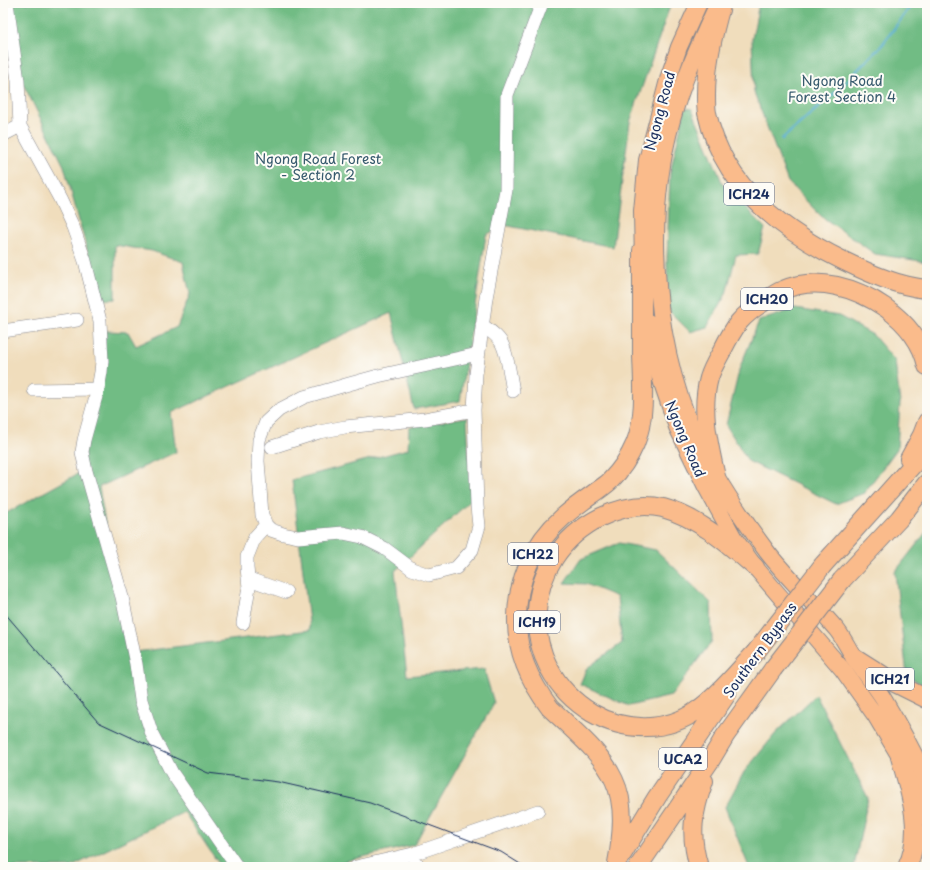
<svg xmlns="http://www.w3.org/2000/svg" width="930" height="870" font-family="'Playpen Sans',sans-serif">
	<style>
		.forest { fill: #71bc84; stroke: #467671 }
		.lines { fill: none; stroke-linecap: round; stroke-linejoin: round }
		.stream { stroke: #50aacd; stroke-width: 2.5 }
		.minor-casing { stroke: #86868d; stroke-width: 14 }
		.major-casing { stroke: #86868d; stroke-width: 18 }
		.highway-casing { stroke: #86868d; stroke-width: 20 }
		.minor { stroke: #fff; stroke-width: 13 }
		.major { stroke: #fabb8b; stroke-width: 16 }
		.highway { stroke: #fabb8b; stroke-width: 18 }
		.tram { stroke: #1b2f5e; stroke-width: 1 }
		.highway-bridge-casing { stroke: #86868d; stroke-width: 20; stroke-linecap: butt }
		.highway-bridge { stroke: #fabb8b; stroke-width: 18 }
		.labels { text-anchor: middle; stroke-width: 4; stroke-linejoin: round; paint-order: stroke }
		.shield { fill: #fdfcf7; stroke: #5f6c8c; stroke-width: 1 }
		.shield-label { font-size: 13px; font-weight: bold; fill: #1b2f5e }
		.park-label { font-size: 14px; fill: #375a6e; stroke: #fdfcf7 }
		.street-label { font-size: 14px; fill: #1b2f5e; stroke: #fdfcf7 }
	</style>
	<rect width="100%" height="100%" fill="#fdfcf7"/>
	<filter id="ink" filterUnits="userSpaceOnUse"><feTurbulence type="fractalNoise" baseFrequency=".025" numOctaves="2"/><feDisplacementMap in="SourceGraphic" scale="8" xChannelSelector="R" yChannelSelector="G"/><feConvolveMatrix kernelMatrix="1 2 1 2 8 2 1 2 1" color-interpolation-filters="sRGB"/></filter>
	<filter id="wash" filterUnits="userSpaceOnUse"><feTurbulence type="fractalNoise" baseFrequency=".012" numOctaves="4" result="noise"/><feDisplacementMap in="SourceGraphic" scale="16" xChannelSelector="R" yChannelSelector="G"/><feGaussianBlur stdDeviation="0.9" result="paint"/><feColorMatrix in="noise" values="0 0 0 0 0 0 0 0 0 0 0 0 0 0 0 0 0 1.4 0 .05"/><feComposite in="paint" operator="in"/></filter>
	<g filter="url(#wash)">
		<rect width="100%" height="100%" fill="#f0ddbc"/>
		<path class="forest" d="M4,3h667l-41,119 -17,125 -109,-22 -18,10 -26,166 -46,8 -23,-96 -220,100 5,39 -77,35 28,166 183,-23 -18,-150 116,-31 1,-22 58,-10 4,83 -76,71 12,105 77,-7 10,34 -80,142 -94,22h-99l-37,-55 -113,55h-68v-352l78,-43 25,-141 22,1 8,14 41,-19 13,-33 -7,-32 -31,-11 -37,-6v54l-14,1 -37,-134 -55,-111z
			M759,3h168v259l-52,-8 -54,-38 -33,-34 -34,-90 -2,-53z
			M685,108l7,1 32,78 41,41 -7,26 -22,1 -10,39 -19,33 -17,5 -22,-22 -1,-49 3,-88z
			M795,309l44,7 34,19 22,26 5,42 -3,46 -33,44 -28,11 -88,-43 -22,-36 14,-58 19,-46z
			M927,531v158l-20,-14 -12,-103z
			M619,543l37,7 55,53 1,38 -41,55 -42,10 -49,-22 7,-16 35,-25 -5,-46 -31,-13 -22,-1 17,-24z
			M816,695l52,103 -14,69h-105l-24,-60 19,-35 32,-39z"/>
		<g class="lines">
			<path class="stream" d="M782,139l55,-48 45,-46 31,-42"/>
		</g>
	</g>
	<g filter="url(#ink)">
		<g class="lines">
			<g class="minor-casing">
				<path id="minor" d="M7,3l11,78 2,45 40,73 13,28 12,34 15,60 2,40 -1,11 -3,17 -14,51 -2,12 4,19 36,126 14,67 5,36 11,34 20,39 65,94
					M3,135l17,-9
					M482,325c7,5 14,9 19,17 7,12 9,35 12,49
					M3,331l74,-11
					M478,354l-100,22 -29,8 -45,13 -25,13 -13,12 -7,18 -1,21 4,54 4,10 5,5 12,4 15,3 45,-4 19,4 22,11 28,21 17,6 27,-7 16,-18 7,-24 -2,-20 -3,-96 2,-36 10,-76 20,-108 1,-95 35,-92
					M34,390l64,-1
					M272,447l47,-15 26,-5 80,-8 49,-9
					M249,579l37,13
					M243,623l6,-36 -2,-19v-11l8,-20 11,-12
					M413,854l5,13
					M356,867l57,-13 125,-43"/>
			</g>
			<g class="major-casing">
				<path id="major" d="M714,12c-16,35 -32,71 -42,108 -29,104 -18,236 31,332 18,36 41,69 65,101 21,27 47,51 69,77 7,9 12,20 18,29 9,13 19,25 28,39 16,27 31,54 44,83
					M643,263l-1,-52 5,-51 22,-84 10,-29 20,-44
					M648,322l4,27 7,25 18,53 29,60 28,51 21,29 88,103 32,45 25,42 22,44 5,15"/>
			</g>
			<g class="highway-casing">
				<path id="highway" d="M722,3c-9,30 -16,61 -16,92 0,6 0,13 1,18 15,72 75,118 137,148 27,13 53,25 83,28
					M909,459l13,-24 5,-13
					M716,477c-7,-32 -16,-66 -7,-99 3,-10 8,-18 13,-27 5,-10 10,-20 17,-29 6,-7 15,-14 23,-19 7,-5 13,-10 21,-13 34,-15 74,-2 103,18 19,14 36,34 41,58
					M823,565l104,-116
					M842,580l57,-61 28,-36
					M755,653c-18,19 -35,41 -56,56 -32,24 -74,23 -107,4 -78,-47 -72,-156 9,-196 19,-9 41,-14 62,-9 36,10 65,36 92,59
					M854,657l41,26 32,16
					M900,757c10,35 24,75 7,110
					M621,856l36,-59 70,-103
					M617,863c5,-26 9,-58 -3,-83 -11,-24 -32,-42 -51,-60 -4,-4 -9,-8 -13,-12 -19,-25 -33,-54 -33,-86 -1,-40 16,-79 46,-105 9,-8 20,-16 30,-23 5,-4 12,-8 17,-13 10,-10 19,-23 25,-37 11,-27 8,-60 7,-89 0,-35 0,-70 0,-105
					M638,867l72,-106 15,-25 48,-67
					M699,867c-10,-32 -6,-55 5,-86"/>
			</g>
			<use href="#minor" class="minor"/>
			<use href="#major" class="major"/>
			<use href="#highway" class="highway"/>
			<path class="tram" d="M3,611l95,111 110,51 70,9 92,21 131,49 24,15"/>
			<g class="highway-bridge-casing">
				<path id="highway-bridge" d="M755,653l68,-88
					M773,669l69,-89"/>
			</g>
			<use href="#highway-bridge" class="highway-bridge"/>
		</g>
	</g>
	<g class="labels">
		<g class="shield">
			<rect x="724" y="183" width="50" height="22" rx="3"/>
			<rect x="741" y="288" width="52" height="22" rx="3"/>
			<rect x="508" y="543" width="50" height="22" rx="3"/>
			<rect x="514" y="611" width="46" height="22" rx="3"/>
			<rect x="866" y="668" width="48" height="22" rx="3"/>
			<rect x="659" y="748" width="48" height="22" rx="3"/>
		</g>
		<g class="shield-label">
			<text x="749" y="199">ICH24</text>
			<text x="767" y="304">ICH20</text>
			<text x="533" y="559">ICH22</text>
			<text x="537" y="627">ICH19</text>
			<text x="890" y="684">ICH21</text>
			<text x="683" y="764">UCA2</text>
		</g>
		<g class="park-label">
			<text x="842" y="86">Ngong Road<tspan x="842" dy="16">Forest Section 4</tspan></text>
			<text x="318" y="164">Ngong Road Forest<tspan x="318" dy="16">- Section 2</tspan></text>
		</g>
		<g class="street-label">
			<text transform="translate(660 111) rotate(-75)" y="5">Ngong Road</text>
			<text transform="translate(685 439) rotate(67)" y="5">Ngong Road</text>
			<text transform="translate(760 650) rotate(-54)" y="5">Southern Bypass</text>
		</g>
	</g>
	<rect width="930" height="870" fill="none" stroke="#fdfcf7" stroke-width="16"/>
</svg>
